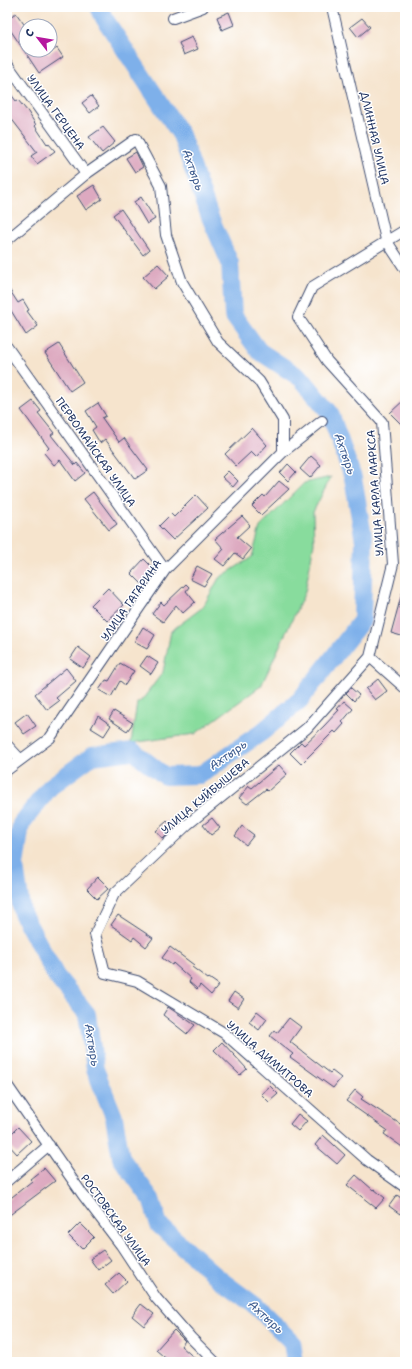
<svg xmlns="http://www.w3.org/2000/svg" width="412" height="1369" font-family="'Shantell Sans',sans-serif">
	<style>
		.garden { fill: #88dc9d; stroke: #52867e }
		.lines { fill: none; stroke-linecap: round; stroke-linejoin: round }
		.river { stroke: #7eb0ea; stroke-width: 18 }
		.building { fill: #dda9c0 }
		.street-casing { stroke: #3c4a6f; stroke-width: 12 }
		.street { stroke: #fff; stroke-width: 10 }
		.labels { text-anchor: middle; stroke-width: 3; stroke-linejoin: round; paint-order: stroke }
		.street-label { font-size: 11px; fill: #1b2f5e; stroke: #fff }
		.water-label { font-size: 12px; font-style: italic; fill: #3e5c8f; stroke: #fff }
	</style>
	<rect width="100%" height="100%" fill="#fff"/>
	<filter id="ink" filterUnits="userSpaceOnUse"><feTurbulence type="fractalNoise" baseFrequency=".025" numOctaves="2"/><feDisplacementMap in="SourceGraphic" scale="8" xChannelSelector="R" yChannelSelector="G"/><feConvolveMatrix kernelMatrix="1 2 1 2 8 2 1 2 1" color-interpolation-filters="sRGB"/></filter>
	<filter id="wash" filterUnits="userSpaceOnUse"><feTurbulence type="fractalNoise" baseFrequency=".012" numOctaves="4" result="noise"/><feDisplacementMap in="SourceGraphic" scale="16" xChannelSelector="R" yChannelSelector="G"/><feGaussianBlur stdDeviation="0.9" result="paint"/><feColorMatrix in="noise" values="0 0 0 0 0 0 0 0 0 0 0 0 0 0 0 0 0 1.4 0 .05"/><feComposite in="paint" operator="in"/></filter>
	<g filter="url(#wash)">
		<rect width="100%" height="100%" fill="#f6e4cd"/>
		<path class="garden" d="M331,477l-18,35 1,31 -9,49 -44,94 -66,48 -64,9 6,-40 5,-3 21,-28 8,-41 32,-24 16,-29 33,-21 8,-30 44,-44z"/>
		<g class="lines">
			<path class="river" d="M99,7l5,11 77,117 29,82 20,46 3,52 26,36 43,28 28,34 23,65 11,63 -2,79 -62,80 -38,32 -62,43 -35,1 -32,-25 -41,5 -42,31 -29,37 -6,42 7,47 34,63 31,38 8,55 19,48 7,41 30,41 8,26 59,53 39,29 35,35 3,20"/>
		</g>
		<g id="blocks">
			<path class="building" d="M229,12l5,13 -12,5 -5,-13z
				M16,13l10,14v23h19l3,4 9,-6 6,9 -24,16 -32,-48v-6z
				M362,18l8,9 -12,10 -8,-10z
				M192,37l6,12 -14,6 -5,-12z
				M7,89l9,12 2,-1 10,12 8,13 -1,1 12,18 1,-1 7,8 -18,13 -6,-8 6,-4 -30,-39z
				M91,96l8,10 -9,7 -8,-10z
				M103,127l12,15 -13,11 -13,-16z
				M136,152l7,15 -8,5 -9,-14z
				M94,185l8,14 -16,11 -9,-14z
				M141,197l14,22 -8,5 -13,-22z
				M121,209l28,41 -6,5 -30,-40z
				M158,264l11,12 -15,13 -11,-12z
				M7,286l11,17 5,-3 6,10 -2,1 11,15 -12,9 -19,-31z
				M59,344l24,38 -13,9 -25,-38z
				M405,399v21l-4,4 -11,-11z
				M33,401l8,10 -3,2 16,20 -3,2 24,30 2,-2 8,10 -10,8 -15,-21 -6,5 -10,-12 5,-5 -28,-38z
				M98,403l8,13 -4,2 17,24 5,-4 24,32 -13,9 -30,-40 -5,4 -8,-13 4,-3 -10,-16z
				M252,428l15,17 -11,12 -5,-5 -15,14 -11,-12z
				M311,456l10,9 -11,13 -10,-9z
				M288,464l8,8 -8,9 -8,-8z
				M228,471l10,10 -5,6 -11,-10z
				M279,481l10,8 -28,26 -9,-9 11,-11 2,2z
				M93,492l24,32 -8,6 -25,-31z
				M196,495l12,13 -35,32 -14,-14 12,-12 3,3z
				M242,516l8,9 -13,12 14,12 -8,10 -8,-6 -11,13 -9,-7 9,-10 -9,-10z
				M144,559l11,11 -13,14 -11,-11z
				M197,566l15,8 -8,12 -14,-7z
				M186,584l3,3 -3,4 9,11 -12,11 -7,-8 -13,17 -11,-8 9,-12 3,3z
				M108,588l16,17 -17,16 -16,-16z
				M402,593h3v44l-14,-4z
				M143,627l12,8 -8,14 -13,-7z
				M78,647l13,10 -8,11 -13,-9z
				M147,656l11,7 -7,11 -11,-8z
				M120,663l14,8 -9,14 -5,-4 -9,16 -12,-7 7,-10 3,1z
				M66,668l10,13 -20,17 3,3 -12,9 -12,-16z
				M378,679l9,12 -12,9 -9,-11z
				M351,688l8,7 -5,6 -8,-8z
				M344,701l9,8 -11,13 2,2 -8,9 -2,-2 -33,33 -11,-11 11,-11 3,3 20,-19 15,-16 -2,-1z
				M114,711l19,12 -6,8 -18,-12z
				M27,713l9,13 -12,8 -9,-12z
				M98,716l13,9 -7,11 -13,-8z
				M279,765l8,9 -19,17 -2,-2 -19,15 -8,-6 10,-12 3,2z
				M212,818l8,10 -9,7 -8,-10z
				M167,821l7,7 -11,11 -7,-8z
				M242,826l12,9 -8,10 -11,-9z
				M98,877l11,11 -12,11 -10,-10z
				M118,915l35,23 -7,9 -12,-10 -2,3 -21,-15z
				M170,947l24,18 -2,2 16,12 1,-1 10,7 -8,10 -11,-10 -3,4 -8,-7 2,-3 -18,-16 -1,2 -10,-7z
				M234,992l10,7 -6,9 -10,-7z
				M168,1007l27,18 -8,9 -24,-19z
				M257,1011l10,8 -8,11 -10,-8z
				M289,1018l12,9 -11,15 40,31 2,-2 9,7 -8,10 -43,-31 3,-3 -23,-18 4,-5 3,2z
				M222,1042l25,27 -7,6 -26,-25z
				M270,1086l8,8 -9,8 -8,-8z
				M355,1090l8,7 -2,2 44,28v22l-21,-15 3,-4 -41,-29z
				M298,1114l9,7 -9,10 -8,-7z
				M18,1127l13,14 -14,13 -10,-11v-5z
				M323,1135l22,20 -8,9 -22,-19z
				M44,1168l11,13 -48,36v-16l25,-20 -2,-2z
				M356,1175l17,15 1,-1 11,9 -9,10 -29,-23z
				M397,1195l8,6v6l-5,7 -11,-8z
				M80,1223l14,14 -12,12 -14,-14z
				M103,1250l8,10 -13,10 -8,-11z
				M119,1273l8,8 -14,13 -8,-9z
				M141,1304l13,10 -10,12 -12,-10z
				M174,1330l11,11 -4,5 18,16h-29l-14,-12z"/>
		</g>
	</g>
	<g filter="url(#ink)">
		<use href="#blocks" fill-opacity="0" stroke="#3c4a6f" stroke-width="1"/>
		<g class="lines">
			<g class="street-casing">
				<path id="street" d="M332,7l54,233 19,29
					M173,18l30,-11
					M7,64l79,110 50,-35 25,47 5,49 16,47 36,60 41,39 24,39v32
					M405,230l-93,57 -14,30 29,44 55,61 11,142 -23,93 35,31
					M7,240l79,-66
					M7,347l158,223
					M370,657l-63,71 -119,96 -74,70 -19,40 10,39 32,8 87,52 143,127 38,27
					M7,745l13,14
					M7,770l43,-32 115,-168 118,-118 39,-31
					M7,1085l76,110 38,50 35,53 35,40 24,24
					M7,1181l42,-36"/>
			</g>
			<use href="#street" class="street"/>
		</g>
	</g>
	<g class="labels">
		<g class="street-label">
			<text transform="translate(56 112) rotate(54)" y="4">УЛИЦА ГЕРЦЕНА</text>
			<text transform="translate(375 138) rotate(77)" y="4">ДЛИННАЯ УЛИЦА</text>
			<text transform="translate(96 452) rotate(55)" y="4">ПЕРВОМАЙСКАЯ УЛИЦА</text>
			<text transform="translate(375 493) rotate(-94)" y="4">УЛИЦА КАРЛА МАРКСА</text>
			<text transform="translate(131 600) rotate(-55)" y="4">УЛИЦА ГАГАРИНА</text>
			<text transform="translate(205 796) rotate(-40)" y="4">УЛИЦА КУЙБЫШЕВА</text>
			<text transform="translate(270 1059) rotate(41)" y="4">УЛИЦА ДИМИТРОВА</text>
			<text transform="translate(116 1220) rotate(54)" y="4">РОСТОВСКАЯ УЛИЦА</text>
		</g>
		<g class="water-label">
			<text transform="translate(193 170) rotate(71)" y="4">Ахтырь</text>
			<text transform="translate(345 454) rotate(71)" y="4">Ахтырь</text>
			<text transform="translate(228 755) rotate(-35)" y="4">Ахтырь</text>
			<text transform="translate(92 1045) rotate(81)" y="4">Ахтырь</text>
			<text transform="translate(266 1317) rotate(43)" y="4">Ахтырь</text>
		</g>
	</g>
	<rect width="412" height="1369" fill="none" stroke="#fff" stroke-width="24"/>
	<g transform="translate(38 38) rotate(301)"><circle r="19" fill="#ffffff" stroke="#a4acbf"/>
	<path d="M0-3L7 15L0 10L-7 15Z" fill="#b5179e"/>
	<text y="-6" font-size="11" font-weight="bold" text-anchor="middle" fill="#1b2f5e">С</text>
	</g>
</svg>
